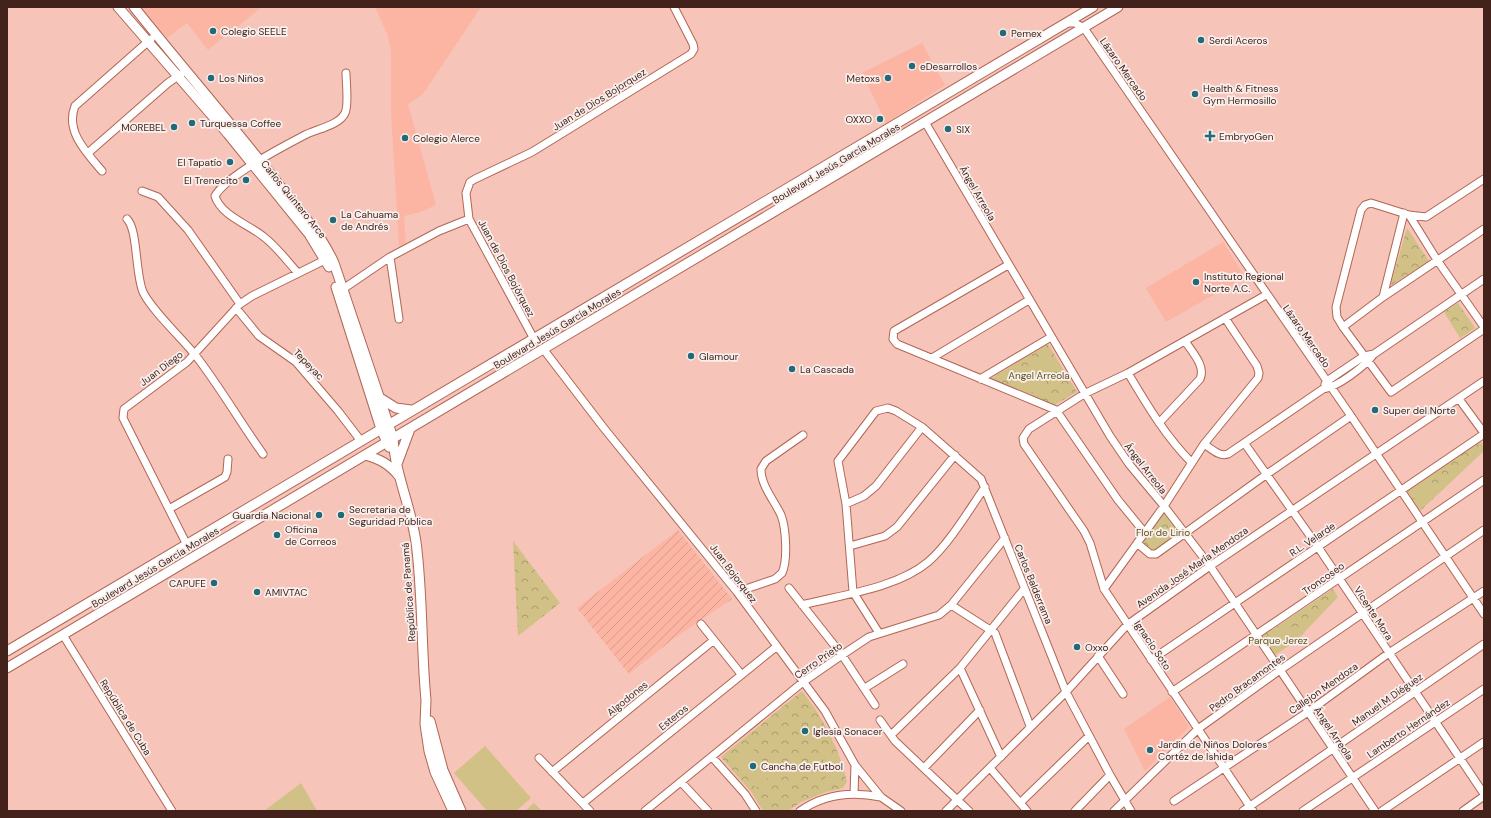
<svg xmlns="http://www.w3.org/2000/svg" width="1491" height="818" font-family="'DM Sans',sans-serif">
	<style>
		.built { fill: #fcb4a3 }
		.industrial { fill: url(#industrial-furrows) }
		.park { fill: url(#park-crowns) }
		.pitch { fill: #d2c186 }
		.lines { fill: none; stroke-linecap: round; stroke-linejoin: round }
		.minor-casing { stroke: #b16655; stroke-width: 9 }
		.major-casing { stroke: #b16655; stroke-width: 11 }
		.minor { stroke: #fff; stroke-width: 7 }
		.major { stroke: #fff; stroke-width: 9 }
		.poi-dot { fill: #236a78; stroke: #f9f0ee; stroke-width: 1.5 }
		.labels { text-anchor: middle; stroke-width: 3.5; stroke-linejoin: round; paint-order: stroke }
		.poi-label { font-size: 10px; fill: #42221b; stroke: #f9f0ee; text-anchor: start }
		.street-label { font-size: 10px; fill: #42221b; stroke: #f9f0ee }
		.park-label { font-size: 10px; fill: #60521d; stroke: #f9f0ee }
	</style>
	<defs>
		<pattern id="industrial-furrows" width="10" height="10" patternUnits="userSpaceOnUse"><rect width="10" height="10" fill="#fcb4a3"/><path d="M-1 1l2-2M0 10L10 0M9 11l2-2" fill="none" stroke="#d99a8c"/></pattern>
		<pattern id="park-crowns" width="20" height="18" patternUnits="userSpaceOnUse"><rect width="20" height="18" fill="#d2c186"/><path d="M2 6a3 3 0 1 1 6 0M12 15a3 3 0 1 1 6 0" fill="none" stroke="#ac9c6d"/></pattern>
	</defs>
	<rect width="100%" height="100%" fill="#f6c4b8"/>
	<path class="built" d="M140,7h122l-54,43 -21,-27 -20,15z
		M375,7h106l-58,87 -15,10 28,101 -16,7 -16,4 2,27 -7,4 -8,-135v-60l-3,-16z
		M922,43l23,42 -59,38 -24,-50z
		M1223,242l22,35 -79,45 -20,-34z
		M1170,697l19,30 -44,44 -21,-42z"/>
	<path class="industrial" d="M678,530l54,69 -59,40 -44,35 -52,-66z"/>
	<path class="park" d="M1407,228l22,33 -39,25z
		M1458,303l17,25 -15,10 -16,-26z
		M1048,344l29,48 -24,14 -63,-27z
		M1480,441l4,6v4l-64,60 -13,-20z
		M1164,512l17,22 -27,19 -12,-11z
		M513,541l47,62 -42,33z
		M1333,589l5,8 -42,44 -21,14 -14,-18z
		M802,691c22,28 37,57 45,91l-4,6 -17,4 -25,10 -13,9h-25l-11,-18 -31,-36z"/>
	<path class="pitch" d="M1032,356l24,10 -6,14 -24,-10z
		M1025,372l21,9 -6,14 -21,-9z
		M1428,478l8,13 -18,12 -9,-12z
		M1282,625l9,14 -11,8 -10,-14z
		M749,744l24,30 -17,14 -24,-30z
		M485,746l46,52 -15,13h-29l-33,-38z
		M836,757l4,25 -13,2 -4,-25z
		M301,783l16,28h-53z
		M534,803l8,8h-17z"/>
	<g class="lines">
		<g class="minor-casing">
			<path id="minor" d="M1067,23h8l9,5 267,388 133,198
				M925,122l185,314 19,28 35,42 46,60 165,245
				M88,153l80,-70 13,-9
				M102,171c-16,-19 -37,-40 -27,-65l76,-67
				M1484,179l-58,38 -17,-2 -38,-12 -6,2 -4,5 -25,97 1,10 6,10 48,65 93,-63
				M142,191l16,6 30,33 52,74
				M1409,215l28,45 47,67
				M127,219c11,11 8,54 16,73 9,19 39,46 53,64 24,31 44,66 67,98
				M390,257l9,62
				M1008,265l-114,66 -1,8 4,5 159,66 62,90 27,33
				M298,273c-11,-12 -21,-26 -34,-36 -14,-12 -43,-21 -49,-41 11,-20 67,-49 88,-60 12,-7 36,-10 42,-23 4,-8 1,-30 1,-40
				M343,289l47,-32 49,-26 30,-12
				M1383,297l21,-84
				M236,308l23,28 37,26 42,49 23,30
				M1343,327l40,-30 101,-68
				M534,339l-65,-120 -3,-26 4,-11 5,-3 57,-27 159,-98 3,-5 -1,-5 -19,-37
				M544,350l59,77 134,165 88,119 30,54 26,32 20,14
				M932,358l97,-58
				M1128,373c19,32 38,64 64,90
				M980,379l71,-42
				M1325,384l2,-3 37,-25 10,-2 110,-75
				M1459,399l25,34
				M1159,423l41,-44c6,-13 -8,-27 -15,-38
				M1204,444c8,5 15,13 24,10l95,-65c15,-2 42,-23 51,-35
				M1245,444l73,103 166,247
				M846,504l18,-8 12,-10 46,-59
				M169,509l56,-32 2,-5 1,-13
				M1137,543l13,11h6l111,-80 84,-58
				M187,545l-64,-127 1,-9 63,-47 53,-58 12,-8 77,-38
				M850,546l35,-10 12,-9 58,-72
				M789,588l53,67 33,50
				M1104,589l60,-83 40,-62 54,-66 1,-5 -2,-7 -32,-48
				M737,592l38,-13 7,-6c6,-13 4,-45 -1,-58 -7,-15 -20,-29 -20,-46l5,-8 37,-26
				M802,605c39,-10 95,-17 126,-43 21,-18 41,-52 57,-75
				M951,605l44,28 35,93
				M701,624l40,50
				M879,633l-26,-41 -7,-88 -8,-43 38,-50 12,-3 8,3 26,16 59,52 85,213 44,83 21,36
				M63,635l109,176
				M1098,656l25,38
				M1151,660l333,-226
				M960,668l41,89
				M865,688l38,-24
				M1172,692l312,-212
				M880,720l15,21 74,70
				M891,735l69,-67 64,-79
				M712,757l33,37 11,17
				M539,758l51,53
				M924,768l56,-58
				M990,768l37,43
				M552,772l162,-132
				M681,782l27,29
				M854,794l1,-29
				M1174,801l134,-89 81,-59 95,-62
				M583,803l193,-156
				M1020,803l69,-67
				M645,811l158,-129 39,-27 27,-18 70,-22 12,-10 54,-67
				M800,811c24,-17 52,-20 81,-14
				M946,811l120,-119 61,-67 83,-59 274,-185
				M1075,811l35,-36
				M1114,811l84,-82 82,-59 204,-140
				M1243,811l241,-167
				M1253,811l-149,-222 -14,-46 -6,-12 -60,-87 -1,-6 6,-9 55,-35 44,-21 138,-78
				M1303,811l181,-122
				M1382,811l102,-69
				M1463,811l21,-15"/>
		</g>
		<g class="major-casing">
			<path id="major" d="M118,7l110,127 81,100 20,33
				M134,7c47,59 96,115 142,174 20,26 44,51 58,82l59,175c2,36 18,69 23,104 7,53 5,106 10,158l-1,24 4,27 6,21 18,39
				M336,287l45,142 8,18
				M380,398l16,10 15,2
				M365,455c15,4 24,9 34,21
				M397,464l13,-35
				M7,651l1086,-644
				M7,668l1111,-661
				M430,721l13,49 18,41"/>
		</g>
		<use href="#minor" class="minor"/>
		<use href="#major" class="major"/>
	</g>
	<g class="poi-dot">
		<circle cx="213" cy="31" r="4"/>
		<circle cx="1003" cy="33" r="4"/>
		<circle cx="1201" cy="40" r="4"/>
		<circle cx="912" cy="66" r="4"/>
		<circle cx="211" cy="78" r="4"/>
		<circle cx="888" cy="78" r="4"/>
		<circle cx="1195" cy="94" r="4"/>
		<circle cx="880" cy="119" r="4"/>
		<circle cx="192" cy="123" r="4"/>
		<circle cx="174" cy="127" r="4"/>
		<circle cx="948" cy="129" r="4"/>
		<path d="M1208 130h4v4h4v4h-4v4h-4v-4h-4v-4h4z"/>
		<circle cx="405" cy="138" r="4"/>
		<circle cx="230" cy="162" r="4"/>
		<circle cx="246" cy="180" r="4"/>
		<circle cx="333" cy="220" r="4"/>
		<circle cx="1196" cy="282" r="4"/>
		<circle cx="691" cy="356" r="4"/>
		<circle cx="792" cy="369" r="4"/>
		<circle cx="1375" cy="410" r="4"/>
		<circle cx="319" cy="515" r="4"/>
		<circle cx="341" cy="515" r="4"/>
		<circle cx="277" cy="535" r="4"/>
		<circle cx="214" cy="583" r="4"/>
		<circle cx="257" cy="592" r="4"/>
		<circle cx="1077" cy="647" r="4"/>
		<circle cx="805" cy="731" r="4"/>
		<circle cx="1150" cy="750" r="4"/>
		<circle cx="753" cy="766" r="4"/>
	</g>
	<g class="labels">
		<g class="poi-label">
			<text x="221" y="35">Colegio SEELE</text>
			<text x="1011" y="37">Pemex</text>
			<text x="1209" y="44">Serdi Aceros</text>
			<text x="920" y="70">eDesarrollos</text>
			<text x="219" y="82">Los Niños</text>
			<text x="880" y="82" text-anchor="end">Metoxs</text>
			<text x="1203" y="92">Health &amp; Fitness<tspan x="1203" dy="12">Gym Hermosillo</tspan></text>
			<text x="872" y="123" text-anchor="end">OXXO</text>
			<text x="200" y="127">Turquessa Coffee</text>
			<text x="166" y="131" text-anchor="end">MOREBEL</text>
			<text x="956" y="133">SIX</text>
			<text x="1219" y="140">EmbryoGen</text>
			<text x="413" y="142">Colegio Alerce</text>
			<text x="222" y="166" text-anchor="end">El Tapatío</text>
			<text x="238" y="184" text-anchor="end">El Trenecito</text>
			<text x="341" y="218">La Cahuama<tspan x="341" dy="12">de Andrés</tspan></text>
			<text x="1204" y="280">Instituto Regional<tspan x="1204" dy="12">Norte A.C.</tspan></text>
			<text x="699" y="360">Glamour</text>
			<text x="800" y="373">La Cascada</text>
			<text x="1383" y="414">Super del Norte</text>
			<text x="349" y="513">Secretaria de<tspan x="349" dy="12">Seguridad Pública</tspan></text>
			<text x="311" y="519" text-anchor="end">Guardia Nacional</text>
			<text x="285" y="533">Oficina<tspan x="285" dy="12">de Correos</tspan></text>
			<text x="206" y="587" text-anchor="end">CAPUFE</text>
			<text x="265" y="596">AMIVTAC</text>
			<text x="1085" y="651">Oxxo</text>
			<text x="813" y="735">Iglesia Sonacer</text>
			<text x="1158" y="748">Jardín de Niños Dolores<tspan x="1158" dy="12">Cortéz de Ishida</tspan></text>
			<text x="761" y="770">Cancha de Futbol</text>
		</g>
		<g class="street-label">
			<text transform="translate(1124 69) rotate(55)" y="4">Lázaro Mercado</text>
			<text transform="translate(599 99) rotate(-32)" y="4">Juan de Dios Bojorquez</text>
			<text transform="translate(836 163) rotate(-31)" y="4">Boulevard Jesús García Morales</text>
			<text transform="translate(978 193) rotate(60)" y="4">Ángel Arreola</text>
			<text transform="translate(294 199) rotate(51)" y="4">Carlos Quintero Arce</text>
			<text transform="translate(507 268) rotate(62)" y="4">Juan de Dios Bojórquez</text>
			<text transform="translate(557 328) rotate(-31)" y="4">Boulevard Jesús García Morales</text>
			<text transform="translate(1307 336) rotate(55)" y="4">Lázaro Mercado</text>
			<text transform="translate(309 364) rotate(46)" y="4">Tepeyac</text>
			<text transform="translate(161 368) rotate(-37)" y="4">Juan Diego</text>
			<text transform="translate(1146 468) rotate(52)" y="4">Ángel Arreola</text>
			<text transform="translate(1312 539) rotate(-34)" y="4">R.L. Velarde</text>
			<text transform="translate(155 567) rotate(-31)" y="4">Boulevard Jesús García Morales</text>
			<text transform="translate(1192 567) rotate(-35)" y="4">Avenida José María Mendoza</text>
			<text transform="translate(734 573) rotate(53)" y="4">Juan Bojorquez</text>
			<text transform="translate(1323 578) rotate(-35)" y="4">Troncoseo</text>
			<text transform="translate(1034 584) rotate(68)" y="4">Carlos Balderrama</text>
			<text transform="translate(408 592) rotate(-94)" y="4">República de Panamá</text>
			<text transform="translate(1374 613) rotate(57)" y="4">Vicente Mora</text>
			<text transform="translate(1153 645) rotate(56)" y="4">Ignacio Soto</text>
			<text transform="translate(818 660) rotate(-35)" y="4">Cerro Prieto</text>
			<text transform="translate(1247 682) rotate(-36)" y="4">Pedro Bracamontes</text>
			<text transform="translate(1323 688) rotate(-35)" y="4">Callejon Mendoza</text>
			<text transform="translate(627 698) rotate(-39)" y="4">Algodones</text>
			<text transform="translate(1387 699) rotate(-35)" y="4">Manuel M Diéguez</text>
			<text transform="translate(126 717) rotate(58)" y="4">República de Cuba</text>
			<text transform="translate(673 717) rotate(-39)" y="4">Esteros</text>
			<text transform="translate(1408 728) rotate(-34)" y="4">Lamberto Hernández</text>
			<text transform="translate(1334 733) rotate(56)" y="4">Ángel Arreola</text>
		</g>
		<g class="park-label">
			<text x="1039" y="379">Angel Arreola</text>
			<text x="1163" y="536">Flor de Lirio</text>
			<text x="1278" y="644">Parque Jerez</text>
		</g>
	</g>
	<rect width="1491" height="818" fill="none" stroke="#42221b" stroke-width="16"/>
</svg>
